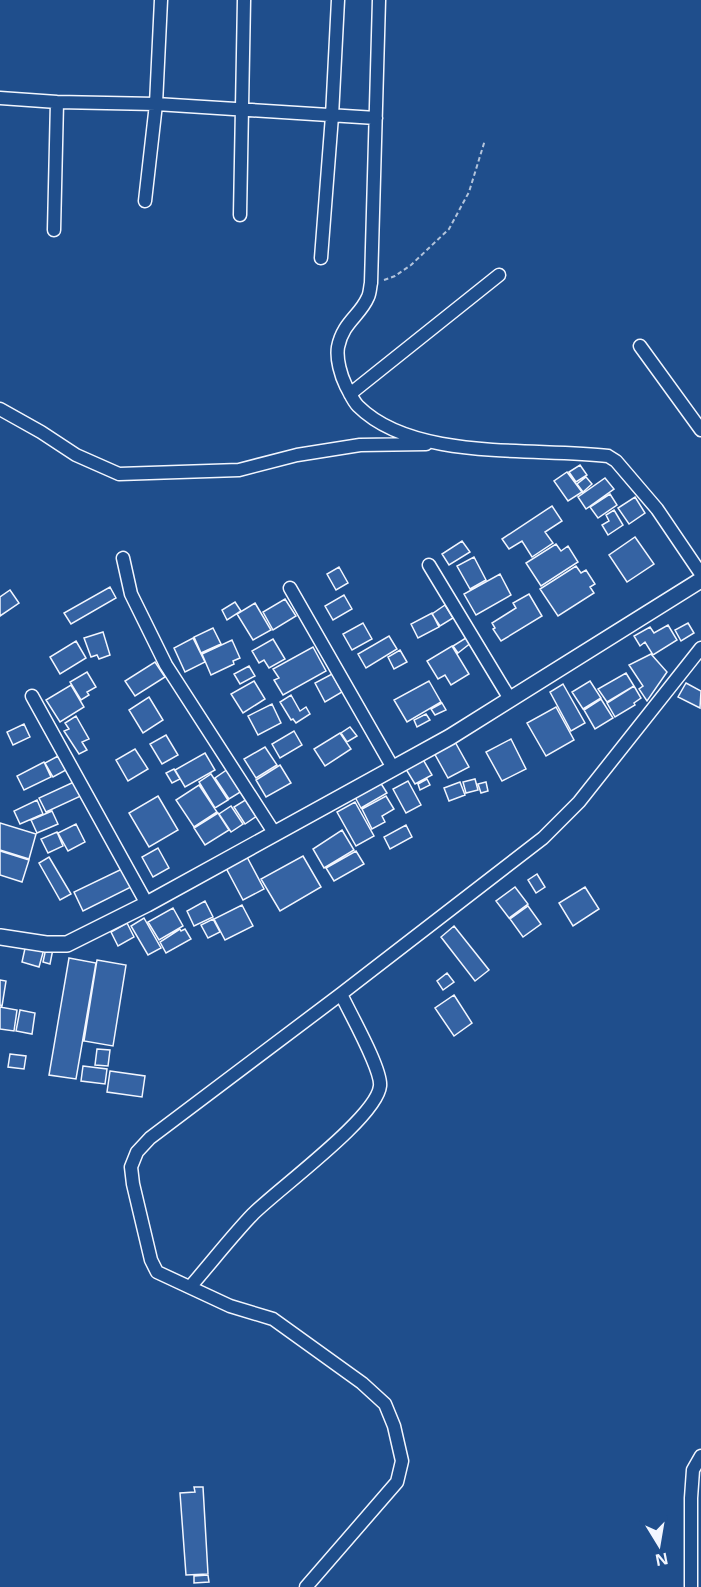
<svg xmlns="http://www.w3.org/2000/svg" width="701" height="1587" font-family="'Open Sans',sans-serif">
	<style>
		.building { fill: #3563a3; stroke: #f2f6ff; stroke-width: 1.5 }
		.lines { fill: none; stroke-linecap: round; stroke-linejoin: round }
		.minor-casing { stroke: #f2f6ff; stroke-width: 15 }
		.tertiary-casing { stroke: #f2f6ff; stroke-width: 18 }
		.path { stroke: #b3c4dc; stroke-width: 2; stroke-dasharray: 4.5 3; stroke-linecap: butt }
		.minor { stroke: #1f4e8c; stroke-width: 12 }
		.tertiary { stroke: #1f4e8c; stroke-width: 15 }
	</style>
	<rect width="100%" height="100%" fill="#1f4e8c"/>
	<path class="building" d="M580,465l7,10 -11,7 -7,-10z
		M567,472l15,20 -14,9 -14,-20z
		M586,477l6,7 -9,8 -6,-8z
		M605,478l9,11 -28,20 -8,-12z
		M610,494l7,11 -19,13 -8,-11z
		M635,497l10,16 -16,11 -11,-16z
		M552,506l10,15 -17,11 8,11 -21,14 -10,-16 -13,8 -7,-10z
		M614,510l9,15 -15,10 -6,-10 7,-4 -3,-6z
		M635,537l19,27 -27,18 -18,-27z
		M462,541l8,11 -21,13 -7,-11z
		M556,544l5,7 7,-5 10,16 -37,24 -15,-23z
		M474,557l12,23 -16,9 -13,-23z
		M576,566l5,7 5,-3 9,14 -5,3 4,6 -36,23 -18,-27z
		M339,567l9,16 -12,7 -9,-16z
		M500,574l11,21 -35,20 -12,-21z
		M110,587l6,11 -45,26 -7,-11z
		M10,590l9,13 -19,13v-19z
		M529,594l13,22 -41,25 -8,-12 2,-1 -3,-5 24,-15 -3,-5z
		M344,595l8,14 -19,11 -8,-14z
		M285,599l11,17 -23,14 -10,-18z
		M235,602l6,9 -14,9 -5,-10z
		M255,603l16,27 -18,10 -16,-26z
		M445,605l8,13 -13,8 -8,-12z
		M432,613l7,14 -21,11 -7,-14z
		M363,623l9,16 -20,11 -9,-16z
		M688,623l6,10 -13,8 -6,-11z
		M668,625l9,15 -24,15 -8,-13 -5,4 -6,-10 16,-9 4,6z
		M213,628l8,16 -20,9 -7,-16z
		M103,632l7,23 -11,4 -2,-4 -6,2 -7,-19z
		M389,636l8,13 -31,19 -8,-14z
		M469,636l3,6 -14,11 -5,-7z
		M193,638l12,24 -20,10 -11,-24z
		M273,639l12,20 -16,9 -5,-8 -5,3 -7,-12z
		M232,640l8,18 -7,3 1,3 -23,11 -9,-21z
		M76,641l10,17 -26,16 -10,-17z
		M452,646l17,28 -18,11 -6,-10 -7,4 -11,-18z
		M313,647l13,24 -43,24 -9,-15 5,-2 -6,-9z
		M400,650l7,12 -13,7 -6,-12z
		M651,654l16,18 -20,29 -8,-12 4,-3 -14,-21z
		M155,662l10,15 -30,19 -10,-15z
		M249,666l6,10 -15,8 -6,-10z
		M87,672l9,15 -9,5 2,3 -8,5 -11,-18z
		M626,673l8,13 -27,16 -9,-13z
		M332,674l10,18 -17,10 -10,-19z
		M254,681l11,18 -22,14 -12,-19z
		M429,681l12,21 -34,20 -13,-22z
		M590,681l11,17 -18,11 -11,-17z
		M686,683l15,8 -1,17 -22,-11z
		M563,684l22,39 -14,8 -21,-39z
		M71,685l13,22 -24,15 -14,-22z
		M634,686l7,12 -7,5 1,2 -20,12 -8,-14z
		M291,695l9,16 6,-4 4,7 -14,9 -3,-4 -2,1 -11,-18z
		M149,697l14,23 -20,13 -14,-23z
		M601,699l12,19 -18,11 -11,-19z
		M442,703l4,7 -11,5 -4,-6z
		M272,704l9,19 -23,12 -10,-19z
		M556,707l18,33 -28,16 -19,-33z
		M426,714l4,6 -13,7 -3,-7z
		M76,716l13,23 -7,3 5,8 -8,4 -15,-23 5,-2 -4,-6z
		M24,724l6,13 -17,8 -6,-13z
		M350,727l7,9 -10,6 -6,-9z
		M294,731l8,14 -22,13 -8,-14z
		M340,733l11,16 -26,17 -11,-17z
		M166,735l12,20 -16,9 -12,-20z
		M511,739l15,30 -24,12 -16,-29z
		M454,740l15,27 -21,11 -15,-27z
		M265,747l12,18 -21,13 -12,-19z
		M135,749l13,20 -20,12 -12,-21z
		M205,753l10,17 -30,17 -10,-17z
		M58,756l8,14 -13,7 -8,-14z
		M421,756l11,19 -17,9 -11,-18z
		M44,762l7,15 -27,13 -7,-14z
		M280,765l11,18 -25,14 -10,-17z
		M174,769l6,10 -8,4 -6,-10z
		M228,769l14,22 -13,8 -14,-21z
		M211,774l17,26 -13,8 -16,-26z
		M427,779l3,6 -10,5 -2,-6z
		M475,779l3,11 -12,3 -3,-11z
		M76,781l7,14 -37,17 -7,-14z
		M408,781l13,24 -15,8 -13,-24z
		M380,782l7,11 -26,15 -6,-11z
		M460,782l5,13 -16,6 -5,-13z
		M486,782l2,9 -7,2 -3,-9z
		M199,785l18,27 -23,15 -18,-27z
		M158,796l20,34 -29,17 -20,-34z
		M386,796l8,13 -12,7 3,6 -13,7 -10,-20z
		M247,799l10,17 -12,8 -11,-17z
		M37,800l6,14 -23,10 -6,-13z
		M355,802l19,34 -18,10 -19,-34z
		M231,806l12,18 -12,8 -12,-18z
		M52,811l6,13 -21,9 -6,-13z
		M218,813l11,17 -24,15 -11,-17z
		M0,823l36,11 -7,25 -29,-9z
		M76,824l9,18 -17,9 -10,-18z
		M406,825l6,12 -22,12 -6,-12z
		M342,830l12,20 -30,18 -11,-19z
		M57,832l6,14 -15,7 -7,-14z
		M158,848l11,20 -16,9 -11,-20z
		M0,851l29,9 -7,22 -22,-7z
		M356,851l8,13 -30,17 -8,-13z
		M303,856l18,31 -41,24 -19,-32z
		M49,857l22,37 -11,6 -21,-37z
		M247,857l17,32 -21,11 -17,-32z
		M124,868l9,18 -50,25 -9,-19z
		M537,874l8,13 -9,6 -8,-13z
		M515,887l13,17 -19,14 -13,-17z
		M585,887l14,22 -26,17 -14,-23z
		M205,901l8,16 -19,9 -7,-15z
		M242,905l11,21 -28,14 -11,-21z
		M528,906l13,18 -18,13 -13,-18z
		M173,908l10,18 -24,14 -11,-18z
		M144,918l17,30 -13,7 -17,-29z
		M213,919l7,13 -12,6 -7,-13z
		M127,923l7,14 -16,9 -7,-14z
		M454,926l35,44 -14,11 -34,-44z
		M180,929l1,2 4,-2 6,10 -25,14 -6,-11z
		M26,944l18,5 -5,18 -17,-5z
		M46,948l7,1 -3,15 -7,-2z
		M69,958l27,5 -20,116 -27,-4z
		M97,960l29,5 -13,81 -29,-5z
		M447,973l7,9 -11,8 -6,-9z
		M0,980l6,1 -4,25 -2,-1z
		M454,995l18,28 -18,13 -19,-28z
		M0,1007l17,3 -3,21 -14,-2z
		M20,1010l15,3 -3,21 -16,-3z
		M97,1049l13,1 -2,16 -13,-1z
		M10,1054l16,2 -2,13 -16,-2z
		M83,1066l24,3 -2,15 -24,-3z
		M110,1071l35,5 -3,21 -35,-5z
		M194,1487h9l5,87 -22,1 -6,-82 15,-1z
		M208,1575l1,7 -15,1v-7z"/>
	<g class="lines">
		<g class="minor-casing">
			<path id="minor" d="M379,0l-8,283c-1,4 -1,10 -3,14 -8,19 -25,25 -30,50 -2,12 3,29 8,39 4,7 7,15 12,20 56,56 178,41 250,50l8,5 41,48 44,65
				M0,98l57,4 99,2 220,14
				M145,201l11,-97 5,-104
				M240,215l4,-215
				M54,230l3,-128
				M321,258l11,-142 6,-116
				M640,346l61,84
				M350,394l149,-119
				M0,409l41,23 35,23 43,19 120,-4 58,-15 63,-10 66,-1
				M123,558l8,36 35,71 109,169
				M429,565l81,134
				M290,588l103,180
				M32,696l115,208
				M190,1287c21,-24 41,-50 63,-73 25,-25 124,-97 127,-128 2,-17 -31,-74 -39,-92
				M306,1587l91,-105 5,-21 -8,-35 -9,-22 -23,-21 -89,-64 -43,-13 -73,-34 -6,-12 -18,-76 -2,-17 6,-15 13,-14 191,-144 202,-156 36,-36 122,-154
				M691,1587v-89l2,-28 8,-14"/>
		</g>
		<g class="tertiary-casing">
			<path id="tertiary" d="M0,937l46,7h21l80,-40 303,-167 251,-157"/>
		</g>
		<path class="path" d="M384,280l11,-4 16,-11 38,-36 20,-37 16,-52"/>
		<use href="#minor" class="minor"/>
		<use href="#tertiary" class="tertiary"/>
	</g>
	<g transform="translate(659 1545) rotate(169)" stroke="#1f4e8c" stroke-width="4.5" paint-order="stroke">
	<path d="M0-4.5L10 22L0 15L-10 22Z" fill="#f2f6ff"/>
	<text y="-9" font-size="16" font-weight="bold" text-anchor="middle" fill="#f2f6ff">N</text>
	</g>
</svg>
